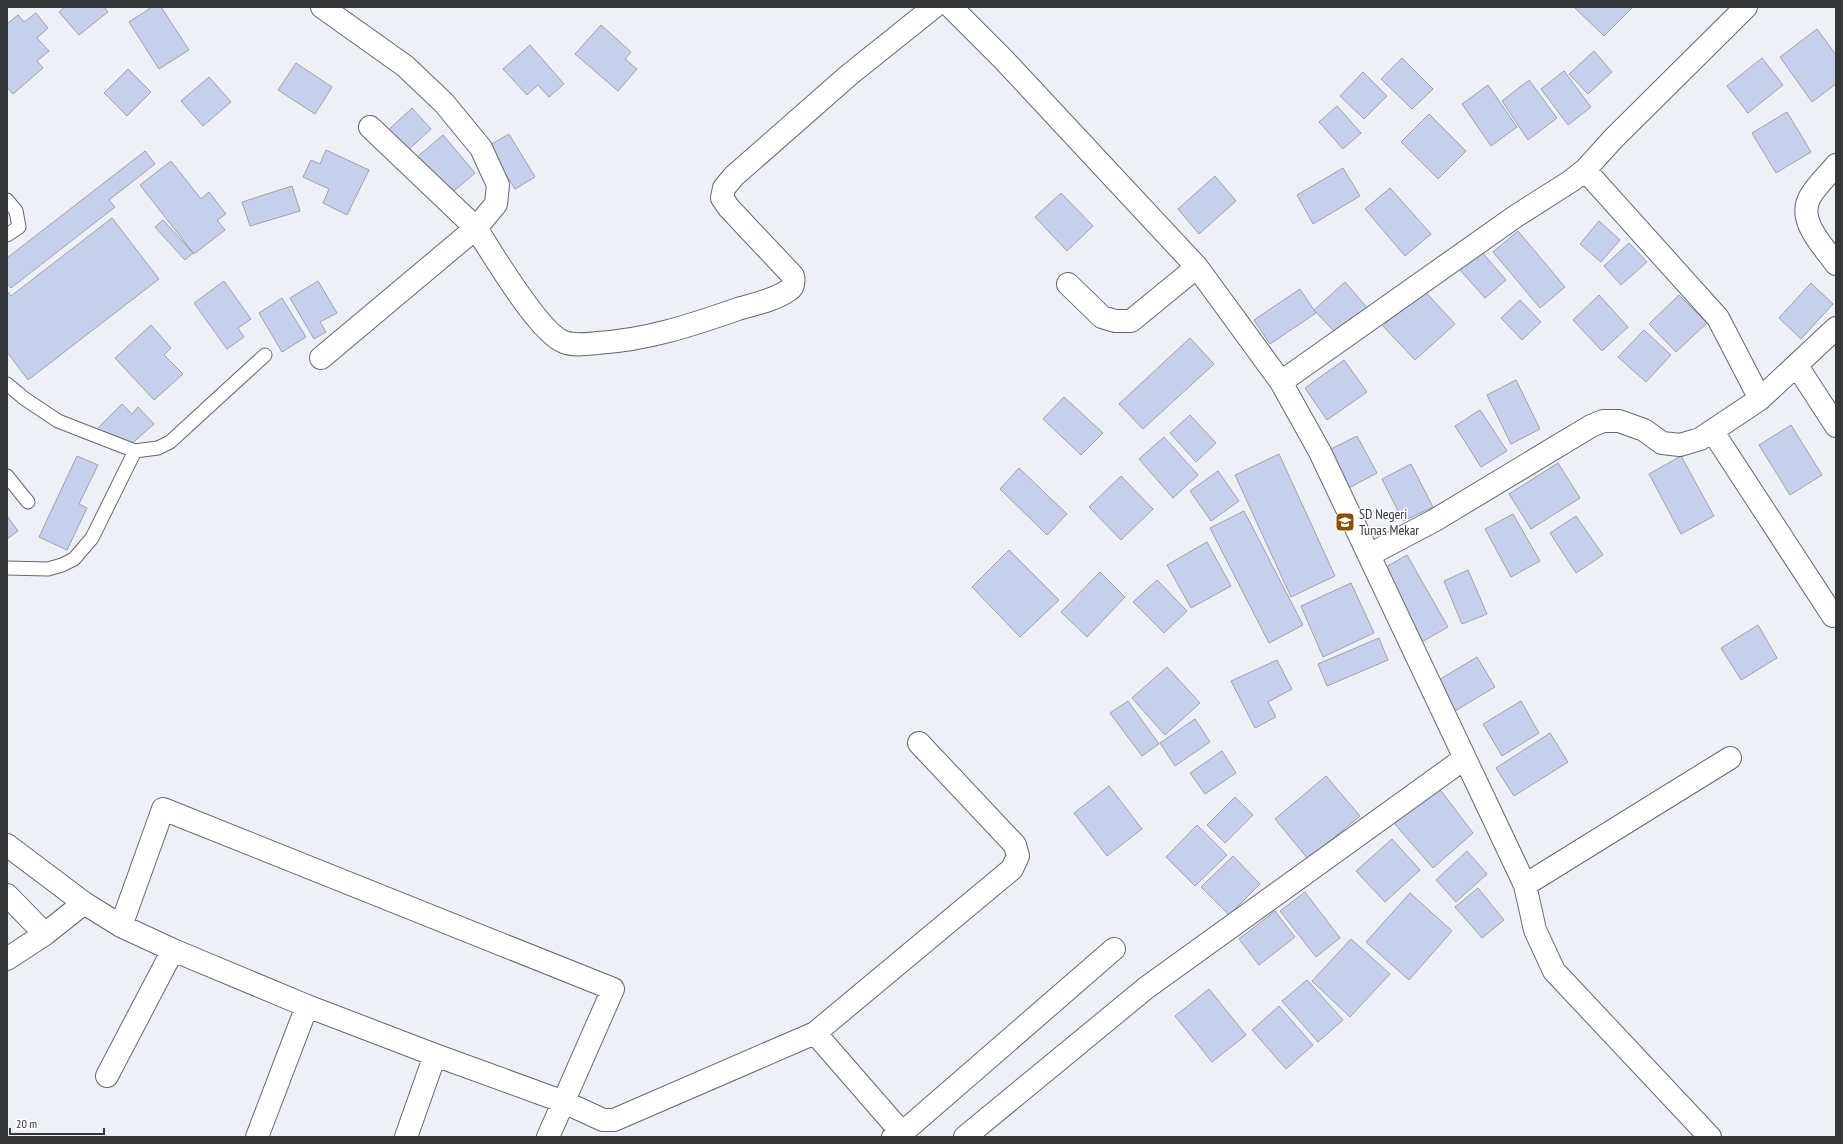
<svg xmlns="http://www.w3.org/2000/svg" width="1843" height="1144" font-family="'PT Sans Narrow',sans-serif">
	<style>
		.building { fill: #c6d0ed; stroke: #a0a2a9 }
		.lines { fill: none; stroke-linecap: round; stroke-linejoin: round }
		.lane-casing { stroke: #66686e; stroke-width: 15 }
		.street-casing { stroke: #66686e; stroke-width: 24 }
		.lane { stroke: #fff; stroke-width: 13 }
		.street { stroke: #fff; stroke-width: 22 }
		.labels { text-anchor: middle; stroke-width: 3; stroke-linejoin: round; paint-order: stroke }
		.poi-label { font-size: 14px; fill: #353639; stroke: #fcfdff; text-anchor: start }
	</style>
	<rect width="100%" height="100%" fill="#edf0f7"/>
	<path class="building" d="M65,7h39l4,5 -29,23 -20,-23z
		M152,7h9l28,43 -30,19 -30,-47z
		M1574,7h59l-29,29z
		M36,13l12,15 -11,10 12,13 -12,10 6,7 -30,26 -6,-7v-63l11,-9 6,7z
		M601,25l30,27 -6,7 12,10 -19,22 -43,-37z
		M1817,29l19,26v29l-24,18 -32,-45z
		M530,45l34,39 -15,13 -11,-12 -11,10 -24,-26z
		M1594,51l18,21 -24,22 -19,-20z
		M1402,58l31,31 -21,20 -31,-30z
		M1762,58l21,27 -35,28 -21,-27z
		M296,63l36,24 -17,27 -37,-24z
		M128,69l23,23 -24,24 -23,-23z
		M1564,71l27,36 -23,18 -27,-36z
		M1363,72l24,24 -23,23 -24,-23z
		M209,77l22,25 -28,24 -22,-25z
		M1529,80l28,38 -29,22 -26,-39z
		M1488,85l29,42 -26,19 -29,-42z
		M1337,106l24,27 -18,16 -24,-27z
		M412,108l19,21 -27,25 -19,-21z
		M1787,112l24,40 -35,21 -24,-40z
		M1429,114l37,37 -28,28 -37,-37z
		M509,134l26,43 -20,12 -27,-43z
		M443,135l32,38 -27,23 -32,-38z
		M326,150l43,20 -22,45 -24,-12 6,-14 -26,-12 8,-17 9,4z
		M145,151l10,13 -46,36 6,7 -104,81 -4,-5v-25z
		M171,161l30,38 8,-7 17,22 -9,6 8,10 -31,24 -54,-69z
		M1343,168l17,28 -47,28 -16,-29z
		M1215,176l21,25 -37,33 -21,-25z
		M292,186l8,25 -50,15 -8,-24z
		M1390,188l41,46 -26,22 -40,-47z
		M1061,193l32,33 -26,25 -32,-34z
		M112,218l47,61 -131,101 -21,-28v-61l4,5z
		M163,220l30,33 -8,7 -30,-33z
		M1599,221l21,19 -19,22 -21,-18z
		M1518,231l47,56 -25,21 -47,-56z
		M1629,243l18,19 -26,23 -17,-19z
		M1481,251l25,29 -21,18 -25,-28z
		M224,281l27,38 -13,9 6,9 -17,12 -33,-46z
		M318,281l19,32 -17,9 6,10 -12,7 -24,-41z
		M1345,282l25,29 -30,27 -26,-28z
		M1811,283l22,21 -32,35 -22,-21z
		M1300,289l16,24 -46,31 -16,-24z
		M1423,289l32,35 -40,36 -32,-34z
		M1599,295l29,32 -26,24 -29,-31z
		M1679,295l28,28 -31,29 -27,-28z
		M282,298l24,39 -24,15 -23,-39z
		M1520,300l21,22 -19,18 -21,-22z
		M151,325l20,23 -7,7 19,19 -29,26 -39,-42z
		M1644,330l27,25 -25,27 -28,-25z
		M1190,338l24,26 -71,65 -24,-25z
		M1344,360l23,32 -40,28 -22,-32z
		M1516,380l24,49 -29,15 -24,-49z
		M1064,397l39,36 -22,22 -38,-36z
		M122,404l10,10 6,-7 16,17 -26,23 -31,-18z
		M1480,410l27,41 -26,16 -26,-41z
		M1190,415l26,28 -20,19 -26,-29z
		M1791,425l31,50 -32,20 -31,-50z
		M1357,436l20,37 -30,16 -20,-38z
		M1164,437l34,38 -25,23 -34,-39z
		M1279,454l56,122 -44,21 -56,-122z
		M77,456l21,9 -19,39 8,4 -20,42 -28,-13z
		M1681,456l33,60 -33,18 -32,-60z
		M1558,463l22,35 -49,31 -22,-35z
		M1411,464l22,43 -30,14 -21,-42z
		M1019,468l48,46 -20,21 -47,-46z
		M1218,471l21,30 -28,20 -21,-30z
		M1121,476l32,33 -32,31 -32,-33z
		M1244,511l59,114 -34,18 -59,-115z
		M1513,514l27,47 -29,16 -26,-48z
		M7,516l11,15 -11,8z
		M1576,516l27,39 -27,18 -26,-40z
		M1207,542l24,44 -40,22 -24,-43z
		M1009,550l50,50 -39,37 -48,-50z
		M1407,555l41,72 -28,16 -41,-72z
		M1468,570l19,44 -25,10 -18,-43z
		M1100,572l25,25 -38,40 -26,-25z
		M1157,580l30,31 -23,22 -31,-31z
		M1351,583l23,50 -51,24 -22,-51z
		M1758,625l19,33 -36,22 -20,-32z
		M1379,638l9,22 -61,26 -9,-22z
		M1477,657l18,30 -40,24 -18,-30z
		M1277,660l15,29 -24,13 8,15 -21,11 -24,-47z
		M1167,667l33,36 -35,32 -33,-37z
		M1128,701l31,43 -17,12 -32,-43z
		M1521,701l18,32 -37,23 -19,-32z
		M1195,719l15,23 -35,24 -15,-23z
		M1550,733l18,29 -54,34 -18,-28z
		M1222,751l14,22 -31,21 -15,-21z
		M1326,776l34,40 -52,43 -33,-40z
		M1436,784l37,49 -40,35 -40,-46z
		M1109,786l33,43 -35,27 -33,-43z
		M1235,797l18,18 -28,28 -18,-18z
		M1197,825l30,30 -32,31 -29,-29z
		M1392,839l28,31 -35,32 -29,-31z
		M1467,851l20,23 -31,28 -20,-22z
		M1233,856l27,28 -31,31 -28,-28z
		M1478,888l26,32 -22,18 -27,-31z
		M1305,892l35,46 -24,19 -36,-46z
		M1410,893l42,38 -43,49 -43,-38z
		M1275,911l20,26 -36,28 -20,-26z
		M1351,939l39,35 -40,43 -38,-36z
		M1307,980l36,40 -25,22 -36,-41z
		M1209,989l37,46 -34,27 -37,-46z
		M1279,1006l34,39 -27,24 -34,-39z"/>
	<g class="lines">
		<g class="lane-casing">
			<path id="lane" d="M7,200l9,11 3,16 -12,8
				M7,384l18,15 33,22 77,30 23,-3 12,-6 95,-87
				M7,476l21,26
				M7,568l41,1 14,-4 12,-6 18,-21 43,-87"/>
		</g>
		<g class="street-casing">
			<path id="street" d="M322,7l83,59 39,37 37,45 17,37 -2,19 -20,24c16,25 63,105 88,114 10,4 23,2 33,1 50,-3 95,-18 141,-34 17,-5 37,-9 51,-19 5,-3 5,-8 4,-14l-64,-68 -7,-10 2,-10 10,-12 115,-101 85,-68
				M951,7l53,53 193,207 84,115 39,70 205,433 10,45 19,41 156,166
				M1836,165c-8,10 -23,24 -27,34 -11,23 15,48 27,65
				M1585,170l133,148 42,81
				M1068,284l34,33 13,4h16l66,-54
				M321,358l155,-130 -106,-101
				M1797,366l39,60
				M1281,382l235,-166 55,-35 14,-11 28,-31 133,-132
				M1713,432l120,184
				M1369,555l66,-35 156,-94 12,-5h16l25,9 18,13 18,2 20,-6 60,-40 76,-71
				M7,845l77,58 37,23 52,24 134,56 128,49 129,47 39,18h11l201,-87 197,-164 6,-13 -3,-11 -96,-102
				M1525,885l205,-127
				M7,895l38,39
				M121,926l42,-117 450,180 -65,148
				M7,959l38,-25 39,-31
				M815,1033l87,100
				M107,1076l66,-126
				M257,1137l50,-131
				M406,1137l29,-82
				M893,1137l9,-4 212,-184
				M965,1137l181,-149 319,-230"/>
		</g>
		<use href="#lane" class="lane"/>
		<use href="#street" class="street"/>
	</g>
	<defs>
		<g id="school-square" transform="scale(1)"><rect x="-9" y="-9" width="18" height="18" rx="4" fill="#895104" stroke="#fcfdff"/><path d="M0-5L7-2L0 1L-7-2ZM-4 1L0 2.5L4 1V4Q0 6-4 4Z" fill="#fff"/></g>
	</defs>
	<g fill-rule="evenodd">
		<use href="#school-square" x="1345" y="522"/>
	</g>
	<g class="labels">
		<g class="poi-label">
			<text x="1359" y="519">SD Negeri<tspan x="1359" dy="16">Tunas Mekar</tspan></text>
		</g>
	</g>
	<rect width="1843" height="1144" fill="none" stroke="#353639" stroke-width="16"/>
	<path d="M10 1128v6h94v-6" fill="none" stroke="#353639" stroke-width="2"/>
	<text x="16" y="1128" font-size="12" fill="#353639" stroke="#fcfdff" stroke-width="3" paint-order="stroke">20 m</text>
</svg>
